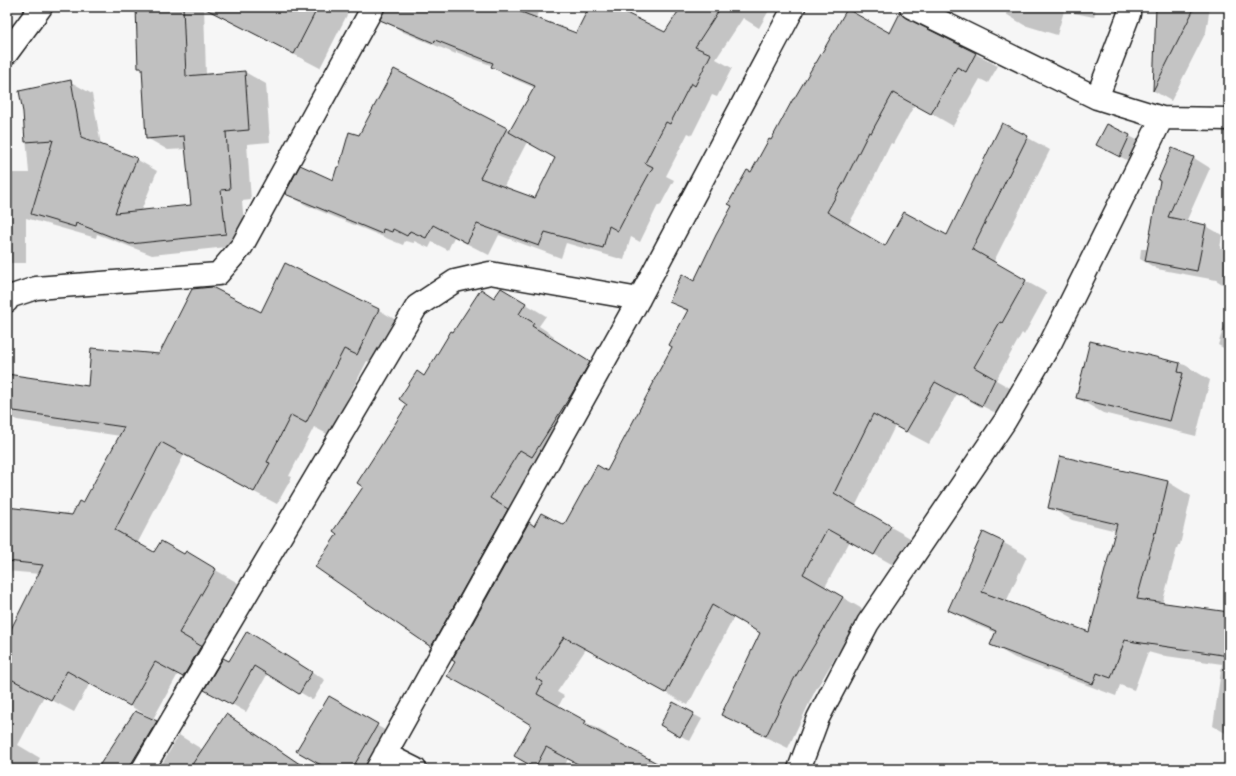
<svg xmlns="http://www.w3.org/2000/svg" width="1236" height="776" font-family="Sriracha,sans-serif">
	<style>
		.shadow { fill: #0003; fill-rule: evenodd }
		.building { fill: #c0c0c0; stroke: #1c1c1c }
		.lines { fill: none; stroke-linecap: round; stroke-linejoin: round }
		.minor-casing { stroke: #1c1c1c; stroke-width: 25 }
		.minor { stroke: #fff; stroke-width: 22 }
	</style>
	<rect width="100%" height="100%" fill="#f6f6f6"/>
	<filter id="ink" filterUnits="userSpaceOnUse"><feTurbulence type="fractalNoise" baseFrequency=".025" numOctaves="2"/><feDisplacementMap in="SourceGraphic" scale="8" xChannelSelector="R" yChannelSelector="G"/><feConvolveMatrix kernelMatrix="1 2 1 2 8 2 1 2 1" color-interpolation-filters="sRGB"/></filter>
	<g filter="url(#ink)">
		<path class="shadow" d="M137,7h67l2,68 39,-3 21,12 4,58 -23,2 4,56 -9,1 4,44 -94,10 -55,-21 -1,4 -70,-20v45h-19v-90h22l-5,-61 47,-30 21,12 9,51 35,14 21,12 -16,40 51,-5 -6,-57 -18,1 -21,-12 -4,-69 -4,-1z
			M221,7h122l6,4 -29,57 -73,-38 -26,-15z
			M386,7h154l-4,11 41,16 13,-27h22l53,26 17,-26h89l-12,21 -16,-10 -27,41 16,9 -15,29 -5,-2 -20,40 -4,-2 -22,43 8,4 -14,26 -2,-1 -18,37 -9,-5 -7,23 -58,-17 -5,15 -62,-23 -10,20 -35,-18 -6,13 -16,-8 -3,6 -15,-7v2l-9,-2 -2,4 -95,-39 -22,-12 48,-13 5,-12 20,-33 147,-7 5,2 24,-43 -21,-9 -21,-13 -37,-14v2l-53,-22 -21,-13zM527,142l29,16 -20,41 -33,-11z
			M1002,7h94l-2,10 -30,-6 -7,24 -33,-10 -18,-11 2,-4z
			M1157,7h53l-4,25 -35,69 -17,-10z
			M901,15l22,13 53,26 22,12 -10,17 -8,-4 -27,47 -38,-22 -22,40 -2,-1 -25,51 -18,31 38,22 61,-10 56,-113 47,26 -57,113 54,30 -23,42 -2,-2 -26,47 21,12 -13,25 -22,-11 -1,1 -24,-13 -28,50 -34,-18 -40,81 57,32 -15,28 -47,-26 -25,46 39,23 -49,81 -27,57 -31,-15 -22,-12 38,-91 -39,-13 -46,88 -102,-56 -29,43 7,4 -6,11 49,27 -1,3 59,32h-78l-19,-10 -5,10h-25l-23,-13 17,-32 3,-197h30l42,-55 66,-126 15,-34 -18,-11 25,-19 56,-109 21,-31 118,-107z
			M1108,125l31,16 -10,20 -23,-11z
			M1173,149l21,9 16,10 -24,54 20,4 16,9 -2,14 9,-1v40l-13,-8 -59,-11 -17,-10 1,-10h7z
			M286,264l93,46 22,13 -21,44 -13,-6 -38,74 -15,-8 -25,49 3,1 -15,27 -93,-49 -47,89 17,10 30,1 2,-2 52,30 -37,64 28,16 32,-23 64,40 -12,20 -45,-27 -22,39 -68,-38 -25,45 -63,-36 -16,29 -30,-16 -26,49 22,13 -6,11h-27v-129l33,-66 -33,-3v-63l66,8 11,-11 36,-69 -103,-16 -10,-5v-40l82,12 70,-32 102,-42z
			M482,290l13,8 26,3 25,15 -7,10 15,10 -2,3 58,35 -158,284 -21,-12 -93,-112 87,-157z
			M1228,314h1v37l-11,-6z
			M1091,342l94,23 25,15 -14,56 -93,-23 -26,-15z
			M1060,458l108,24 23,14 -11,49h-2l-16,59 67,9v122l-16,-9 9,-62 -63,-9 -11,-3 -14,38 -14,-5 -4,11 -101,-38 -23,-13 4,-12 -24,-10 -23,-14 34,-75 21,9 23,13 -21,46 83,31 28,-102 -45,-11 -23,-13z
			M329,698l66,38 -19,33h-46z
			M693,714l9,5 -12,22 -28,-16z
			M226,715l17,10 65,44h-149l20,-34 24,15z
			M156,722l16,10 -22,37h-52z
			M751,762l22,7h-25z"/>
		<path class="building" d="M136,7h47l3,69 59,-5 4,59 -23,2 4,57 -9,1 5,44 -96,10 -54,-21 -1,4 -44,-13 22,-74 -28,2 -2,-30 -4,-21 52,-11 10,57 56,21 -22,55 76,-8 -7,-69 -38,3 -4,-71h-4z
			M202,7h116l-24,47z
			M385,7h123l68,26 13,-26h25l51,25 16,-25h40l-26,40 16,7 -16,32 -4,-3 -21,41 -4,-2 -21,41 8,4 -15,27h-1l-19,37 -9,-5 -6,22 -58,-16 -6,14 -62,-22 -10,19 -34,-18 -7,13 -16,-7 -3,5 -14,-7 -1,3 -9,-3 -1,5 -97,-40 15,-29 33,15 4,-13h2l10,-35 10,3 35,-66 113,59 -27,50 55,20 20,-40 -46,-26 26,-46 -44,-19 2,-4 -58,-23 -1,3 -54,-23z
			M1156,7h39l-42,84z
			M847,9l43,24 10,-20 6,5 70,35 -10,19 -9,-5 -26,47 -38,-21 -22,40 -2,-1 -25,50 -17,30 58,34 19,-34 43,23 55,-112 26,13 -56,113 54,31 -24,43 -2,-1 -26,45 21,12 -13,27 -22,-12 -1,1 -24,-13 -29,50 -33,-18 -39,79 57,33 -17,29 -47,-26 -24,45 40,23 -49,82 -28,57 -45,-21 39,-82 -48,-28 -46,88 -102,-56 -28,42 7,3 -6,12 49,27 -2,3 84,45h-81l-41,-22 -11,21 -21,-12 17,-31 -36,-22 -48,-27 8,-14 -3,-2 77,-138 5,4 7,-13 23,12 33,-60 10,6 47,-89h-1l19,-35 -3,-2 19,-35 -19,-8 13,-28 12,7 22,-46 16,-29 -4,-2 19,-34 4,2 18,-33 2,1 22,-41h1l21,-36h1z
			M1107,124l23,11 -10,22 -24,-12z
			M1172,148l22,9 -26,60 38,8 -9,46 -52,-10 15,-80 -2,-1z
			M285,263l94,46 -22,46 -13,-6 -38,74 -15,-8 -24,47 3,1 -16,29 -93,-50 -46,88 39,22 7,-11 23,13 2,-3 30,18 -37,64 22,13 -18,31 -28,-15 -25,44 -63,-35 -16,29 -44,-23v-40l36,-72 -36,-4v-54l65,8 7,-14 4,2 41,-76 -117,-17v-36l81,12 3,-38 68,6 33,-65 20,-2 49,25z
			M501,288l25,15 -7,11 15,9 -2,3 58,36 -19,33 -39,62 -12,-7 -30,48 18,11 -77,138 -116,-80 22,-33 -4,-3 30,-44 -6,-4 50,-78 -8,-6 18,-28 7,5 27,-45 2,1 28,-43 13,9z
			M1090,341l90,22 -2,9 5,1 -13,48 -94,-23z
			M1060,456l108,25 -12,52 -1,-1 -18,67 92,13v44l-94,-14 -10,-2 -14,38 -14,-5 -4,11 -103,-39 6,-14 -48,-21 35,-78 21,10 -22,50 107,40 28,-108 -69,-16z
			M247,631l65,41 -13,22 -45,-28 -22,39 -28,-15 19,-32 6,3z
			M329,696l49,28 -26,45h-24l-32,-18z
			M673,702l21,11 -14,24 -20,-12z
			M135,711l22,10 -23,38 -6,10h-31z
			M226,714l81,55h-118z"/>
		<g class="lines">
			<g class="minor-casing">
				<path id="minor" d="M911,7l186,91
					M1129,7v7l-32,84 65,20 67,1
					M7,53l34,-46
					M7,301l2,-4 27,-9 182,-14 24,-28 131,-239
					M385,754l30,15
					M143,769l274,-463 38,-25 35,-8 149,26
					M377,769l262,-470 155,-292
					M799,769l19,-51 50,-95 137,-202 46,-79 111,-224"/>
			</g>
			<use href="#minor" class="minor"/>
		</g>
	</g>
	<rect width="1236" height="776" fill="none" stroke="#fff" stroke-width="24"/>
	<rect x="12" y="12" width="1212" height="752" fill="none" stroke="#1c1c1c" stroke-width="1.5" filter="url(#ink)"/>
</svg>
